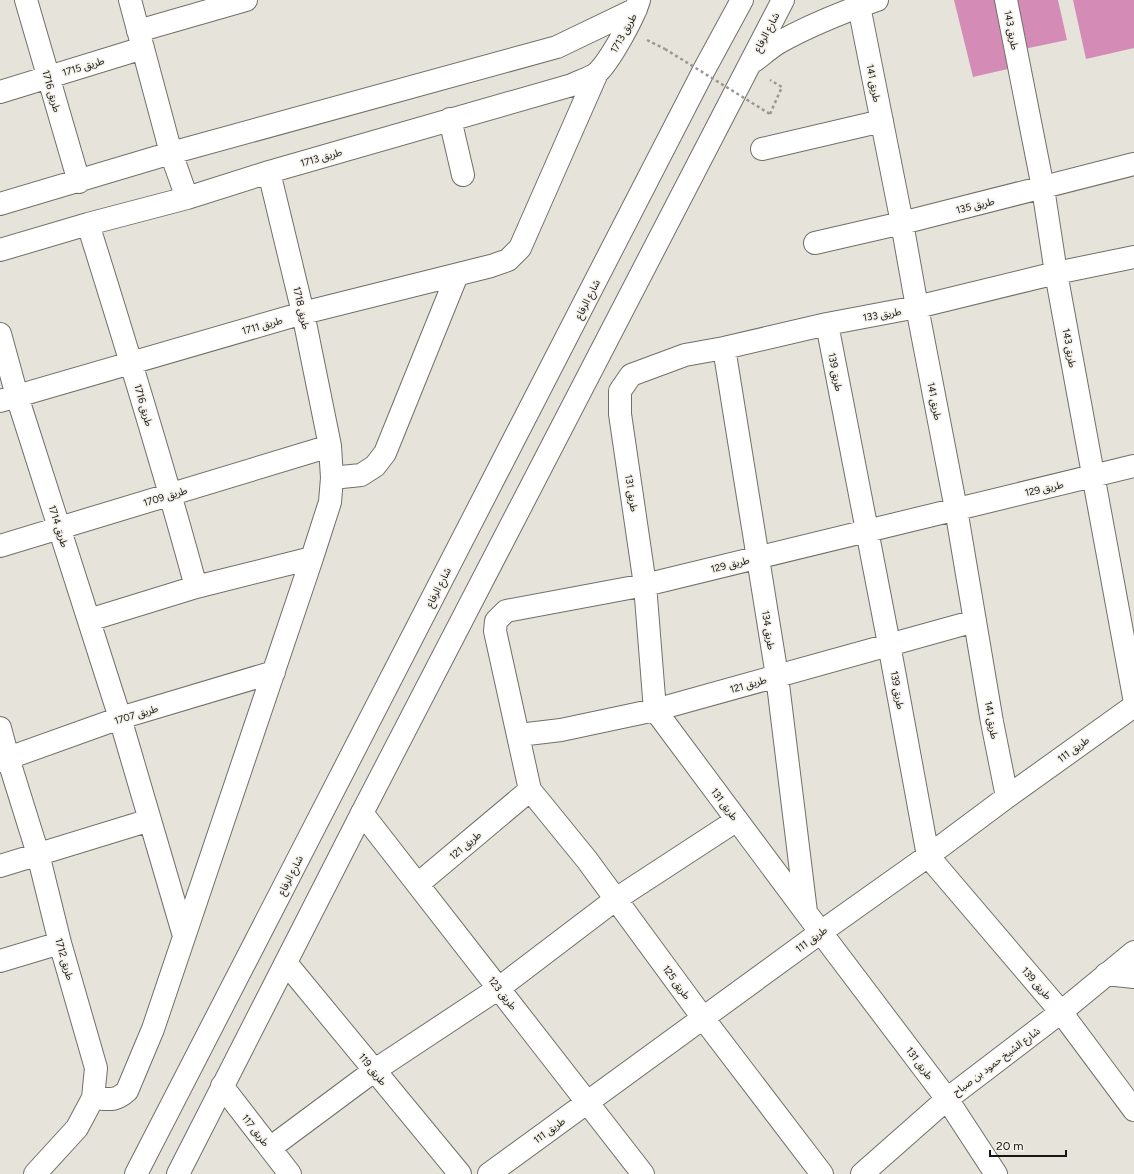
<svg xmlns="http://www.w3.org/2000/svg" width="1134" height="1174" font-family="Figtree,'Noto Sans Arabic',sans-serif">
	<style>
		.building { fill: #d48cb7 }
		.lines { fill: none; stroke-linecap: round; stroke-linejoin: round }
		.minor-casing { stroke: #717068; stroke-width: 24 }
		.major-casing { stroke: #717068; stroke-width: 24 }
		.path { stroke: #999790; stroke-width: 2.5; stroke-dasharray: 3 3; stroke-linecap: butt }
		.minor { stroke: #fff; stroke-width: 22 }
		.major { stroke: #fff; stroke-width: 22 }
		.path-bridge { stroke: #999790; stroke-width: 2.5; stroke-dasharray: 3 3; stroke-linecap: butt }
		.labels { text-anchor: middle; stroke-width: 3; stroke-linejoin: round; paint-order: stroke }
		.street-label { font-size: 10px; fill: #181714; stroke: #f2f0e8 }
	</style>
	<rect width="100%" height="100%" fill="#e5e3da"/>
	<path class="building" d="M954,0h41l17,68 -39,9z
		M1013,0h45l9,40 -43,9z
		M1073,0h61v48l-48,11z"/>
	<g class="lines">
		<g class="minor-casing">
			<path id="minor" d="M26,0l53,182
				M130,0l41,153 16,45
				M1006,0l37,188 13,85 78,424
				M859,6l43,217 15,84 39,202 36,213 15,75
				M138,31l108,-31
				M0,92l143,-44
				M450,119l13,56
				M762,149l120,-28
				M0,204l171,-51 386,-106 79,-38
				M88,224c38,121 75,241 108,363
				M815,243l87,-20 232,-59
				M0,250l88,-26 99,-26 82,-26 303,-87c8,-4 19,-7 25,-12 13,-12 37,-56 42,-73
				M827,324l62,320 39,212 133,156 73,98
				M0,334l17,62 103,322 64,218
				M724,348l53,328 29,236
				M0,401l303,-88 188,-47 17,-6 12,-12 77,-175
				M332,478l29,-3 14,-9 10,-13 72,-178
				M0,546l330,-100
				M89,620l107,-33 116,-29 18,-56 2,-24 -2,-32 -27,-133 -34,-141
				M0,728l8,30 30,96 22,89 36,125 -3,30 -16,30 -42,46
				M519,735l42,-5 94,-20 320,-89
				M0,761l120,-43 154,-46
				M362,813l281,361
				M0,866l150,-46
				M418,884l112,-94
				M0,961l60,-18
				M286,963l174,211
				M1106,974l28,3
				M222,1086l68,88
				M93,1098c15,1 22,4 34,-7l26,-62 159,-471
				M270,1148l105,-78 124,-82 117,-89 121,-79
				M489,1174l332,-242 107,-76 79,-59 127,-91
				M822,1174l-119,-156 -116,-158 -57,-70 -35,-159 1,-10 10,-10 139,-26 489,-119
				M862,1174l85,-75 114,-87 73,-60
				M996,1174l-49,-75 -140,-185 -152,-204 -10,-125 -25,-171v-23l11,-16 54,-20 39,-7 103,-24 90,-17 139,-34 78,-16"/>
		</g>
		<g class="major-casing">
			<path id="major" d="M754,61c8,-6 16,-13 24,-18 32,-18 65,-31 99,-43
				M136,1174l568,-1104 38,-70
				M178,1174l184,-361 421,-813"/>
		</g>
		<path class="path" d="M647,40l18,9
			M770,114l12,-27 -12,-7"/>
		<use href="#minor" class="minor"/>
		<use href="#major" class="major"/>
		<path class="path-bridge" d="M665,49l105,65"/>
	</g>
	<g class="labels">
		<g class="street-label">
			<text transform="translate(1012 30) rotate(79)" y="4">طريق 143</text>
			<text transform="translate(766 32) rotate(-62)" y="4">شارع الرفاع</text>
			<text transform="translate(623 33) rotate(-61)" y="4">طريق 1713</text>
			<text transform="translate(83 66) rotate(-17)" y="4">طريق 1715</text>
			<text transform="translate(874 83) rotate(79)" y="4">طريق 141</text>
			<text transform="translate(52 91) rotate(74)" y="4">طريق 1716</text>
			<text transform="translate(321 157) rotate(-16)" y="4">طريق 1713</text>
			<text transform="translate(975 205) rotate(-14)" y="4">طريق 135</text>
			<text transform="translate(587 299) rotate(-63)" y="4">شارع الرفاع</text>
			<text transform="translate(302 308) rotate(77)" y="4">طريق 1718</text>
			<text transform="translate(882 314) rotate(-10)" y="4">طريق 133</text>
			<text transform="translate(262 325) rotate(-16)" y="4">طريق 1711</text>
			<text transform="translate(1070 348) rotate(80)" y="4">طريق 143</text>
			<text transform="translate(836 372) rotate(79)" y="4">طريق 139</text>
			<text transform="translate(935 401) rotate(79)" y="4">طريق 141</text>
			<text transform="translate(144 405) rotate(74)" y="4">طريق 1716</text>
			<text transform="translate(1044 488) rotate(-13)" y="4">طريق 129</text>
			<text transform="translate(632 493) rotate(81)" y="4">طريق 131</text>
			<text transform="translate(165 496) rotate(-17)" y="4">طريق 1709</text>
			<text transform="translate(59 526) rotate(72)" y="4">طريق 1714</text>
			<text transform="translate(730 564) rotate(-14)" y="4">طريق 129</text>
			<text transform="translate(438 587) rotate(-63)" y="4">شارع الرفاع</text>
			<text transform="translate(769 630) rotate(81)" y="4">طريق 134</text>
			<text transform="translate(748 684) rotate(-16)" y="4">طريق 121</text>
			<text transform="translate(898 690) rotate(80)" y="4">طريق 139</text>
			<text transform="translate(136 714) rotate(-17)" y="4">طريق 1707</text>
			<text transform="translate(992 720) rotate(80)" y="4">طريق 141</text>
			<text transform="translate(1073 749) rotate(-36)" y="4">طريق 111</text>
			<text transform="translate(725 804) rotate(53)" y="4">طريق 131</text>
			<text transform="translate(465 845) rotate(-40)" y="4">طريق 121</text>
			<text transform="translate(290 875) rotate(-63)" y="4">شارع الرفاع</text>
			<text transform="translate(811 939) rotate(-36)" y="4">طريق 111</text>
			<text transform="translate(65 959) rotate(74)" y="4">طريق 1712</text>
			<text transform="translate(677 982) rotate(54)" y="4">طريق 125</text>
			<text transform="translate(1037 983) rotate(49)" y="4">طريق 139</text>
			<text transform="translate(503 993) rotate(52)" y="4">طريق 123</text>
			<text transform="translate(996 1061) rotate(-37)" y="4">شارع الشيخ حمود بن صباح</text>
			<text transform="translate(920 1063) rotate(53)" y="4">طريق 131</text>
			<text transform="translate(373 1069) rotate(51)" y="4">طريق 119</text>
			<text transform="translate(256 1130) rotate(52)" y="4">طريق 117</text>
			<text transform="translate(549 1130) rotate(-36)" y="4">طريق 111</text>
		</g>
	</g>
	<path d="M990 1150v6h76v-6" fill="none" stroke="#181714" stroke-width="2"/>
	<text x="996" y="1150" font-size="12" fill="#181714" stroke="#f2f0e8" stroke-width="3" paint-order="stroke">20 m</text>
</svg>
